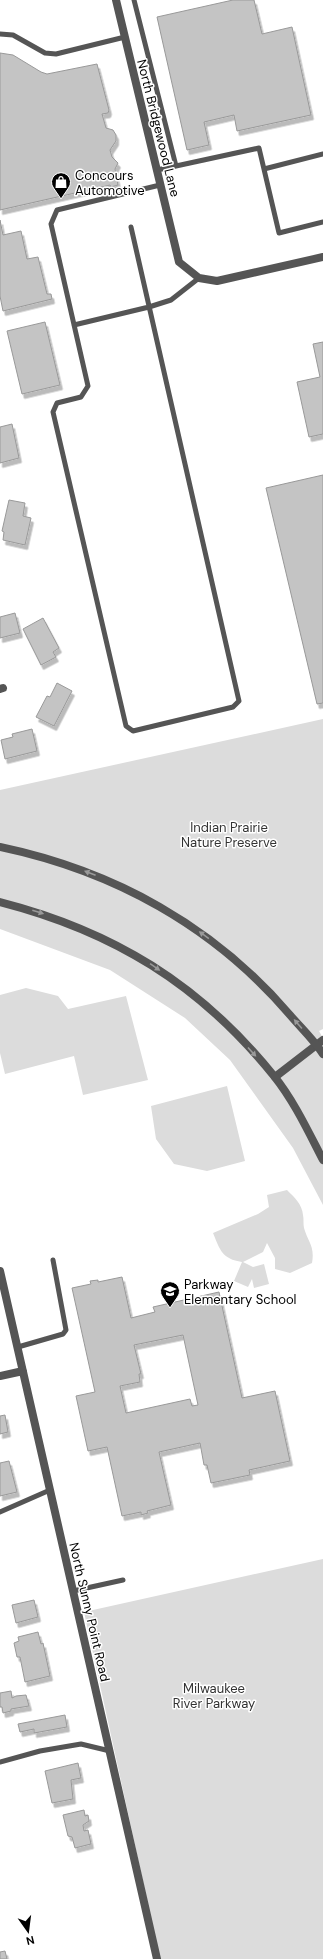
<svg xmlns="http://www.w3.org/2000/svg" width="323" height="1959" font-family="'DM Sans',sans-serif">
	<style>
		.green { fill: #dcdcdc }
		.building { fill: #c4c4c4; stroke: #999; fill-rule: evenodd; filter: url(#shadow) }
		.lines { fill: none; stroke-linecap: round; stroke-linejoin: round }
		.service { stroke: #555; stroke-width: 5 }
		.minor { stroke: #555; stroke-width: 8 }
		.tertiary { stroke: #555; stroke-width: 8 }
		.oneway { fill: #999 }
		.labels { text-anchor: middle; stroke-width: 3; stroke-linejoin: round; paint-order: stroke }
		.street-label { font-size: 13px; fill: #000; stroke: #fff }
		.poi-label { font-size: 13px; fill: #000; stroke: #fff; text-anchor: start }
		.park-label { font-size: 13px; fill: #333; stroke: #fff }
	</style>
	<defs>
		<filter id="shadow"><feDropShadow dx="2.5" dy="4.5" stdDeviation="0" flood-color="#0004"/></filter>
	</defs>
	<rect width="100%" height="100%" fill="#fff"/>
	<path class="green" d="M323,719v310l-4,2 4,7v167l-30,-57 -63,-88 -45,-42 -75,-48 -110,-41v-139z
		M26,988l32,8 10,13 58,-13 22,84 -65,15 -9,-39 -69,18 -5,-21v-58z
		M227,1086l18,75 -38,10 -33,-7 -18,-25 -5,-33z
		M287,1190c7,7 15,14 16,25 1,4 0,9 1,13 4,14 11,18 8,35l-22,10 -15,-4v-11l-8,-15 -4,9 -20,10 10,5 11,-3 5,20 -15,4 -2,-9 -4,8 -14,-6 8,-19c-20,-3 -22,-12 -29,-29l45,-19 11,-7 -2,-12z
		M323,1559v400h-163l-76,-347z"/>
	<path class="building" d="M233,0h21l8,34 30,-7 19,88 -74,16 -3,-16 -30,7 5,23 -22,5 -30,-133z
		M0,53l13,2 28,17 6,2 50,-10 12,46 -1,3 -6,1 4,14 7,2 3,5v6l-6,9 2,7 6,6 -3,6 3,16 -7,2 -1,-2 -4,1 -106,24z
		M0,220l3,15 18,-4 6,28 11,-2 9,37h4l1,5 -49,12 -3,-15z
		M45,322l15,63 -38,9 -15,-63z
		M323,342v92l-14,3 -12,-55 23,-5 -7,-33z
		M12,424l7,34 -19,5v-36z
		M323,475v228l-6,1 -51,-216z
		M9,500l16,3 -2,13 8,2 -6,27 -22,-5 1,-8 -2,-1z
		M15,613l5,20 -20,5v-21z
		M43,618l16,30 -6,4 3,5 -15,8 -18,-36z
		M57,683l15,8 -18,35 -18,-9 11,-21 3,1z
		M32,729l5,22 -32,8 -4,-19 12,-3 -1,-3z
		M122,1277l9,41 24,-6 -2,-5 66,-15 23,106 33,-7 15,70 -41,9 1,5 -39,8 -4,-18h-3l-4,-22 -41,9 12,53 -24,6 1,2 -7,2v-3l-19,4 -15,-69 -19,4 -12,-55 19,-4 -23,-104 19,-4 -1,-3 8,-1v2zM183,1335l15,70 -6,1 -2,-7 -64,14 -6,-27 20,-4 -1,-8h2l-7,-29z
		M5,1415l3,17 -8,2v-18z
		M9,1461l8,31 -17,4v-33z
		M34,1600l4,17 -22,6 -4,-18z
		M38,1632l3,12 2,-1 7,33 -25,6 -5,-25h-3l-3,-14 5,-2 -1,-4z
		M11,1691l1,7 4,-2 10,-1 3,11 -18,3v2l-8,2 -1,-6h-2v-14z
		M65,1715l2,12 -33,6v-4l-14,3 -2,-8z
		M78,1763l3,15 -10,2 2,19 -21,4 -7,-32z
		M84,1810l1,6 3,-1 1,6 -6,4 1,6 4,-1 3,14 -16,4 -3,-11 -4,-1 -5,-21z
		M5,1951l2,8h-7v-7z"/>
	<g class="lines">
		<path class="service" d="M134,0l42,166 83,-18 20,85 44,-11
			M0,34l13,1 32,18 11,1 69,-17
			M264,169l59,-15
			M157,170l19,-4
			M131,227l108,474 -6,6 -100,24 -7,-5 -73,-314 4,-9 24,-6 7,-11 -37,-162 6,-14 103,-25
			M74,325l75,-18 22,-7 28,-22
			M18,1347l45,-13 3,-4 -13,-70
			M0,1512l50,-22
			M73,1591l50,-11
			M0,1762l40,-11 41,-7 29,7"/>
		<path class="minor" d="M116,0l63,262 20,16 18,3 106,-24
			M0,689l3,-1
			M275,1077l48,-37
			M0,1271l157,688
			M0,1376l23,-5"/>
		<path class="tertiary" d="M0,847c114,24 214,79 290,168 11,13 24,25 33,39
			M0,902c113,29 200,82 274,174 20,25 34,55 49,84"/>
	</g>
	<defs><path id="oneway-solid" d="M-6-.8H1V-3.2L6.5 0L1 3.2V.8H-6Z"/></defs>
	<g class="oneway">
		<use href="#oneway-solid" transform="translate(90 873) rotate(-159)"/>
		<use href="#oneway-solid" transform="translate(38 912) rotate(18)"/>
		<use href="#oneway-solid" transform="translate(204 935) rotate(-144)"/>
		<use href="#oneway-solid" transform="translate(155 967) rotate(35)"/>
		<use href="#oneway-solid" transform="translate(298 1024) rotate(-131)"/>
		<use href="#oneway-solid" transform="translate(252 1052) rotate(48)"/>
	</g>
	<defs>
		<g id="shop-pin" transform="scale(1)"><path d="M0 17L-7.5 6A9.5 9.5 0 1 1 7.5 6Z" fill="#000" stroke="#fff"/><path d="M-5-2.5h2.3a2.7 3.5 0 0 1 5.4 0H5L5.5 6h-11ZM-1.5-2.5h3a1.5 2.3 0 0 0-3 0Z" fill="#fff"/></g>
		<g id="school-pin" transform="scale(1)"><path d="M0 17L-7.5 6A9.5 9.5 0 1 1 7.5 6Z" fill="#000" stroke="#fff"/><path d="M0-5L7-2L0 1L-7-2ZM-4 1L0 2.5L4 1V4Q0 6-4 4Z" fill="#fff"/></g>
	</defs>
	<g fill-rule="evenodd">
		<use href="#shop-pin" x="61" y="182"/>
		<use href="#school-pin" x="170" y="1291"/>
	</g>
	<g class="labels">
		<g class="street-label">
			<text transform="translate(159 128) rotate(76)" y="5">North Bridgewood Lane</text>
			<text transform="translate(90 1612) rotate(77)" y="5">North Sunny Point Road</text>
		</g>
		<g class="poi-label">
			<text x="75" y="180">Concours<tspan x="75" dy="15">Automotive</tspan></text>
			<text x="184" y="1289">Parkway<tspan x="184" dy="15">Elementary School</tspan></text>
		</g>
		<g class="park-label">
			<text x="229" y="832">Indian Prairie<tspan x="229" dy="15">Nature Preserve</tspan></text>
			<text x="214" y="1693">Milwaukee<tspan x="214" dy="15">River Parkway</tspan></text>
		</g>
	</g>
	<g transform="translate(28 1931) rotate(166)" stroke="#ffffff" stroke-width="3" paint-order="stroke">
	<path d="M0-3L7 15L0 10L-7 15Z" fill="#000000"/>
	<text y="-6" font-size="11" font-weight="bold" text-anchor="middle" fill="#000000">N</text>
	</g>
</svg>
